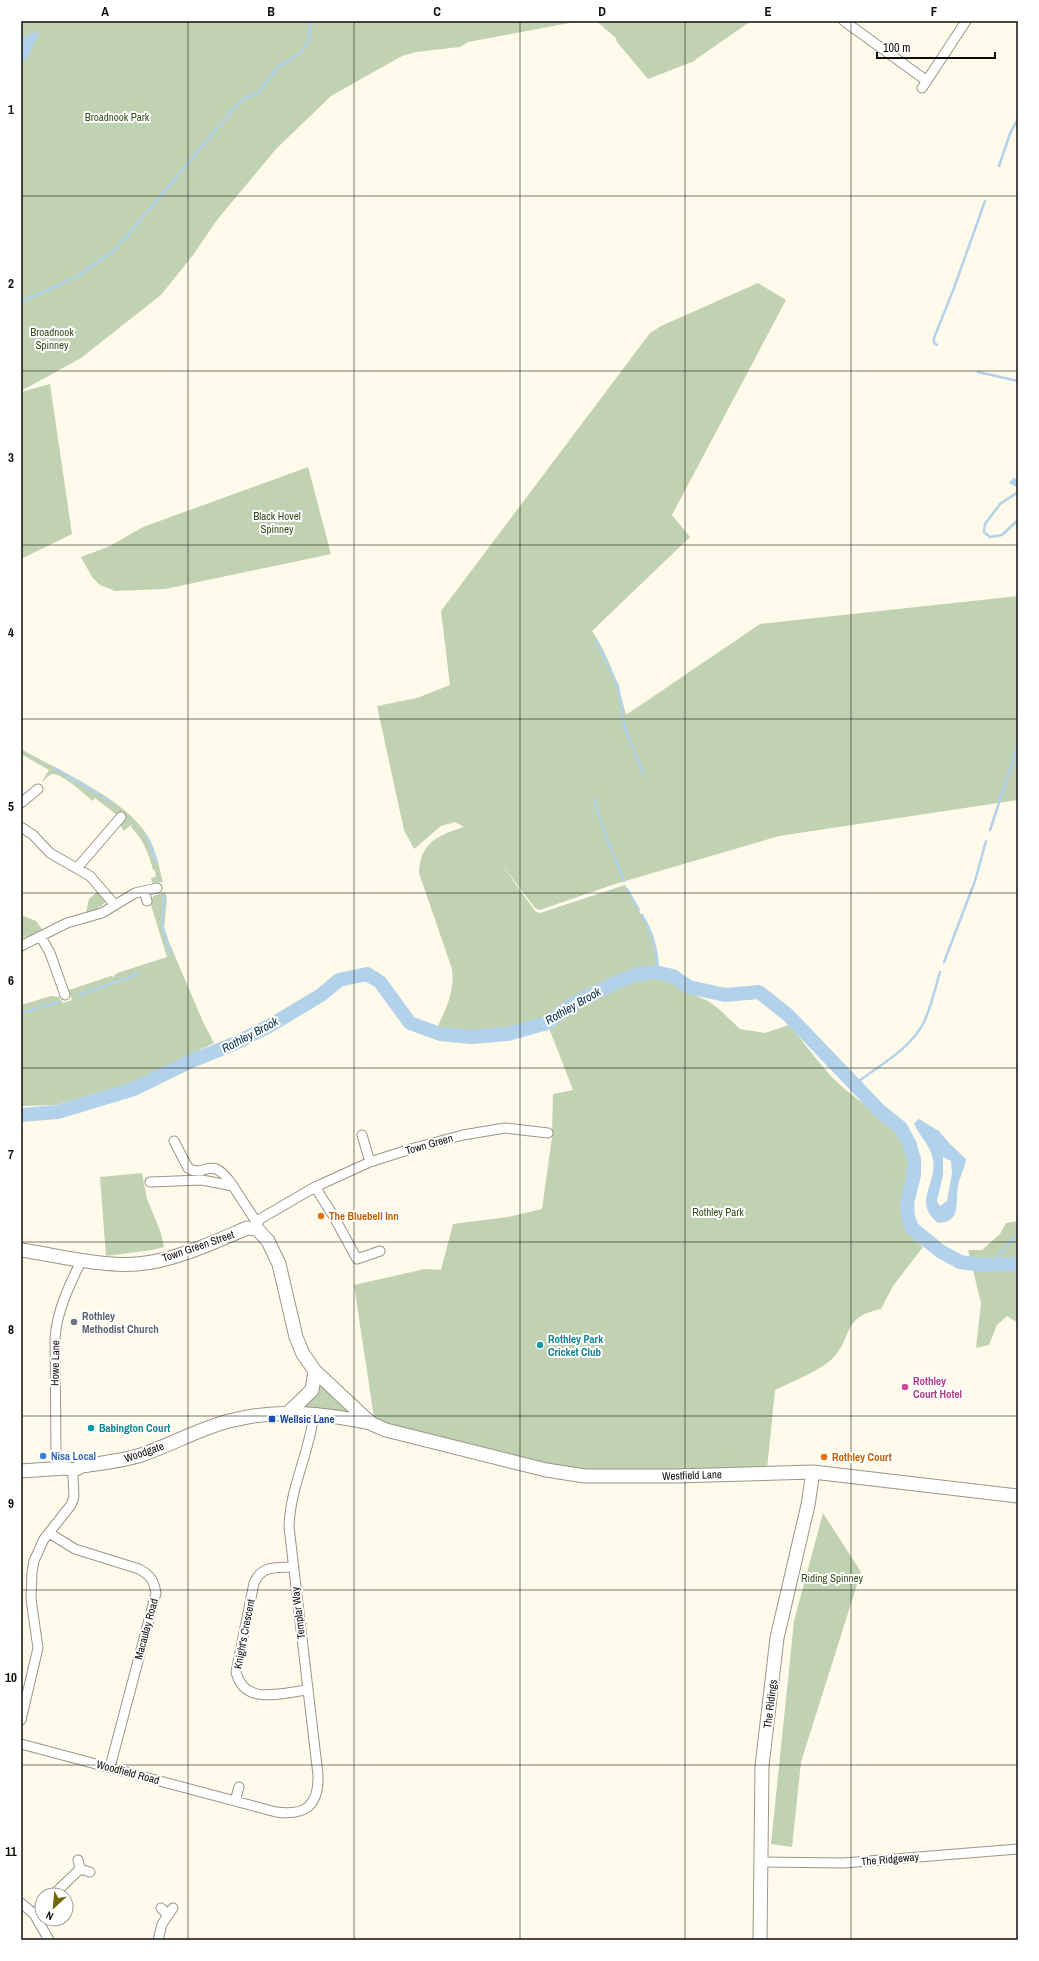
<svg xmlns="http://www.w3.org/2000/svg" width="1039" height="1961" font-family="'Archivo Narrow',sans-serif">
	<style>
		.green { fill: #c0d2b2 }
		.water { fill: #b2d2ec; fill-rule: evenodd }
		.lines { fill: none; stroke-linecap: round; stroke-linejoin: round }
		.stream { stroke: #b2d2ec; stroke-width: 2.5 }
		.river { stroke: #b2d2ec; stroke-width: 14 }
		.street-casing { stroke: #9b9687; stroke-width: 11 }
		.secondary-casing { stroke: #9b9687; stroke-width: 15 }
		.street { stroke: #fff; stroke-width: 9 }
		.secondary { stroke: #fff; stroke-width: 13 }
		.grid { fill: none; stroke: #100e09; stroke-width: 1; stroke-opacity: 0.55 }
		.food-dot { fill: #e8710a; stroke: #fff; stroke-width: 1.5 }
		.worship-dot { fill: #6b7280; stroke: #fff; stroke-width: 1.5 }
		.culture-dot { fill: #0f9aa8; stroke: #fff; stroke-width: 1.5 }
		.hotel-dot { fill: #d1479c; stroke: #fff; stroke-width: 1.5 }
		.transit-dot { fill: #1a4fb4; stroke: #fff; stroke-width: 1.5 }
		.shop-dot { fill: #3f7fe0; stroke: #fff; stroke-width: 1.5 }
		.labels { text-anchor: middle; stroke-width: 4; stroke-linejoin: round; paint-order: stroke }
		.park-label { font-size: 11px; fill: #354e1c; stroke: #fff }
		.street-label { font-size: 11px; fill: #100e09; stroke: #fff }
		.food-label { font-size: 11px; font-weight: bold; fill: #c56008; stroke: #fff; text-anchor: start }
		.worship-label { font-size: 11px; font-weight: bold; fill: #5b616d; stroke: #fff; text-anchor: start }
		.culture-label { font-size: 11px; font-weight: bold; fill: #0d838f; stroke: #fff; text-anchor: start }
		.hotel-label { font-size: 11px; font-weight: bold; fill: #b23c85; stroke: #fff; text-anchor: start }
		.transit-label { font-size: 11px; font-weight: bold; fill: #164399; stroke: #fff; text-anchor: start }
		.shop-label { font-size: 11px; font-weight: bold; fill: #366cbe; stroke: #fff; text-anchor: start }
		.water-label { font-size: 12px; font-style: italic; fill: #042c46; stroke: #fff }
		.neatline { fill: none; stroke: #100e09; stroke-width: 1.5 }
		.grid-label { font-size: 13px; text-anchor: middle; font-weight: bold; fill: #100e09 }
	</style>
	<rect width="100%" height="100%" fill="#fffaea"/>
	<path class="green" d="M22,21h558l-112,21 -8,5 -44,5 -14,4 -71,40 -55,53 -59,71 -24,35 -32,40 -80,63 -60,33v-369z
		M596,21h155l-59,41 -44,17 -31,-37 -1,-4z
		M758,283l28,17 -114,215 18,22 -98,94c17,25 27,55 34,84l134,-91 258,-28v204l-239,36 -164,48 -75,26 -5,-2 -35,-46 35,49 5,2 85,-28 27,50 5,18 1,20 2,5 16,5 11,9 21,9 11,8 21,20 25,4 24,-8c17,19 31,41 49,58 21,20 56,38 67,65 11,28 -14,60 5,86 4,5 9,9 13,13l-30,39 -12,23c-41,8 -28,31 -49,50 -16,14 -39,22 -57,31l-8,79 -184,3 -180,-41 -29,-13 -20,-133 71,-16 16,1 12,-46 55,-7 34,-8 10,-72 1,-43 20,-4 -26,-67c-30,9 -59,15 -90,13 -8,-1 -15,-1 -22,-4 10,-21 20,-39 17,-63l-33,-96c1,-30 19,-38 45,-46l-9,-5 -14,4 -27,23 -10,-19 -27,-124 40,-8 33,-13 -9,-74 209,-278 11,-7z
		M50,384l22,150 -51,25v-167z
		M308,467l23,87 -166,35 -50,2 -15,-6 -8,-8 -11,-20 29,-11 33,-19z
		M21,749c38,22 106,50 128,89 7,13 10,29 14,44l-11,1 -1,-5 5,-1 -1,-7h-2c-4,-16 -10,-31 -22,-43l1,-3 -8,7 -4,-6 2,-6 -27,-21 -2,3c-8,-6 -30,-27 -40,-27 -4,0 -9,7 -12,9l8,-13 -28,-16z
		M98,891l7,8v4l-8,6 -11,4 3,-14z
		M165,892l2,6 -3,29 5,15 34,80 11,21 -85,41 -73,21 -35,1v-101l30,-9 8,1 4,6 9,-3 -3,-10 42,-14 2,1 4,-4 50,-16 -16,-52 2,-9z
		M21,915l15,6 6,8 -14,8 -7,1z
		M142,1173l5,26 14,34 3,14 -12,3 -46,6 -6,-79z
		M1018,1221v102l-11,-7 -10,9 -8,20 -13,3 5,-45 -13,-53h14l18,-16 6,-11z
		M317,1380l34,33 -48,-4 -1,-5z
		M823,1513l38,59 -60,190 -9,85 -21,-3 23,-223z"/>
	<path class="water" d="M35,32l4,2 -10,21 -8,10v-27z
		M1013,478l5,1v9l-9,-5z
		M919,1119l20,12 10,12 17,16c-1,10 -7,18 -8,28 -3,16 4,35 -20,36 -26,-21 -1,-38 -5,-63 -2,-15 -15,-25 -19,-37zM943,1157l8,4 1,12 -5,28 -7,5 -3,-5 6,-26z"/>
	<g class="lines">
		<path class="stream" d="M999,166l12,-35 7,-12
			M21,302l55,-25 39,-27 122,-145 5,-5 17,-8 19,-25 24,-15 7,-13 2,-18
			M937,345l-3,-2v-5l20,-50 31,-87
			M978,372l40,9
			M1018,492l-18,12 -15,20 -1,8 6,5 12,-2 16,-15
			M596,641l22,45 7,43 8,19
			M635,753l9,22
			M55,768l54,33
			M594,800l6,18
			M601,822l10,27
			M990,830l25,-75 3,-19
			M147,837l10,25
			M613,853l11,28
			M627,889l12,21
			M164,895l-2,32 8,25
			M642,915c11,18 16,38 16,58
			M944,962l31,-81 11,-40
			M79,995l60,-21
			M21,1013l38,-11
			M855,1084c23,-18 55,-34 69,-62 7,-15 11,-33 16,-50
			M990,1265l22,-25 6,-5"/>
		<path class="river" d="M21,1115l37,-3 76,-23 55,-27 47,-19 35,-18 50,-30 18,-15 28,-6 13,8 30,41 30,11 31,3 37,-3 39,-11 27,-20 45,-22 20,-7 16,-2 18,4 16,11 36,8 34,-3 29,23 92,96 21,17 9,17 4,15v15l-7,28 1,14 4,11 28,23 20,11 22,3 36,-1"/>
		<g class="street-casing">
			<path id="street" d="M844,21l83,60
				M922,88l44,-67
				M21,803l17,-14
				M21,827l12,8 17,18 40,23 25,29
				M77,868l44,-51
				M144,891l3,10
				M41,937l9,16 15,42
				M21,946l46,-23 35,-10 33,-20 22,-5
				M362,1135l8,27
				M174,1141l14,27c19,11 22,-16 45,18
				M150,1182l52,-2 31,6 24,37
				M315,1187l19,30 23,42 23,-8
				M255,1228l5,-9 55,-32 55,-25 44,-14 49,-13 42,-7 43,5
				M65,1468l-5,-5 -4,-9 -1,-116c2,-28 15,-54 27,-79
				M49,1533l26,16 64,20c11,6 15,11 17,24l-46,174
				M293,1567c-18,1 -31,-2 -39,16l-18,89c8,34 45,21 71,18
				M21,1720l17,-72 -7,-49 1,-27 2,-11 10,-22 27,-34 3,-8 -1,-20 1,-7
				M21,1744l255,68c29,4 43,-6 42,-37l-29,-248c1,-40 21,-75 25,-114
				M235,1801l4,-14
				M78,1860l2,9 10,3
				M761,1862l83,1 174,-14
				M53,1895l27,-26
				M21,1903l13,11 15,26
				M161,1908l7,7
				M34,1914l8,-8
				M158,1940l4,-16 11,-16"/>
		</g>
		<g class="secondary-casing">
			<path id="secondary" d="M21,1250c35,5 82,17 116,14 37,-3 75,-21 110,-36l10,1 11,12 11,23 17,73 7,17 12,17 49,46 8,7 14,6 160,40 39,6h91l137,-4 205,24
				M288,1413l24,-23 3,-19
				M21,1471l44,-3 9,2 8,-4c19,-3 40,-5 59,-11 30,-10 57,-26 88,-34 51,-13 92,-8 141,2
				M760,1940l2,-174 15,-128 31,-133 5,-33"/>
		</g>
		<use href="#street" class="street"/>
		<use href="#secondary" class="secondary"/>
	</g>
	<path class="grid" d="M188,21v1919M354,21v1919M520,21v1919M685,21v1919M851,21v1919M21,196h997M21,371h997M21,545h997M21,719h997M21,893h997M21,1068h997M21,1242h997M21,1416h997M21,1590h997M21,1765h997"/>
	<g class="food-dot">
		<circle cx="321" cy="1216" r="4"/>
		<circle cx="824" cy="1457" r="4"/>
	</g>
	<circle class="worship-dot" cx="74" cy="1322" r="4"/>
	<g class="culture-dot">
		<circle cx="540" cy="1345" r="4"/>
		<circle cx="91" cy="1428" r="4"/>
	</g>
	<circle class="hotel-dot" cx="905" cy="1387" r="4"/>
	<rect class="transit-dot" x="268" y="1415" width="8" height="8" rx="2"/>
	<circle class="shop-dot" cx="43" cy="1456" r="4"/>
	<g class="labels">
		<g class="park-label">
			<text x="117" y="121">Broadnook Park</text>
			<text x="52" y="336">Broadnook<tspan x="52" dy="13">Spinney</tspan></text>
			<text x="277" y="520">Black Hovel<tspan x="277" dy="13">Spinney</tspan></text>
			<text x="718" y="1216">Rothley Park</text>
			<text x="832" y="1582">Riding Spinney</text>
		</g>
		<g class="street-label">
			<text transform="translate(429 1144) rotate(-16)" y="4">Town Green</text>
			<text transform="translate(198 1246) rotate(-19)" y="4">Town Green Street</text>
			<text transform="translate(55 1363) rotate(-89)" y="4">Howe Lane</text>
			<text transform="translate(144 1452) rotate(-19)" y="4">Woodgate</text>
			<text transform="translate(692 1475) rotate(-2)" y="4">Westfield Lane</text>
			<text transform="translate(298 1613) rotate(-97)" y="4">Templar Way</text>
			<text transform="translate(146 1629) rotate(-75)" y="4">Macaulay Road</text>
			<text transform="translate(244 1634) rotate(-79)" y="4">Knight's Crescent</text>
			<text transform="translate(770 1704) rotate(-83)" y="4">The Ridings</text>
			<text transform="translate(128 1772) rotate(15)" y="4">Woodfield Road</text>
			<text transform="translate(890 1859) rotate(-5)" y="4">The Ridgeway</text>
		</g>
		<g class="food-label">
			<text x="329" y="1220">The Bluebell Inn</text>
			<text x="832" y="1461">Rothley Court</text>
		</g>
		<g class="worship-label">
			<text x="82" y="1320">Rothley<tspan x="82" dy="13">Methodist Church</tspan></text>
		</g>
		<g class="culture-label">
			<text x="548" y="1343">Rothley Park<tspan x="548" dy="13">Cricket Club</tspan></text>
			<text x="99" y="1432">Babington Court</text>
		</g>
		<g class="hotel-label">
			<text x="913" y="1385">Rothley<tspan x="913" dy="13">Court Hotel</tspan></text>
		</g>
		<g class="transit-label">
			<text x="280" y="1423">Wellsic Lane</text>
		</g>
		<g class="shop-label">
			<text x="51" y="1460">Nisa Local</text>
		</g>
		<g class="water-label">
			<text transform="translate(573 1006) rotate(-30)" y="4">Rothley Brook</text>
			<text transform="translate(250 1035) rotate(-28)" y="4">Rothley Brook</text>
		</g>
	</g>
	<rect width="1039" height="1961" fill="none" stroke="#ffffff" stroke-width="44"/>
	<g transform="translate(54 1907) rotate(206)"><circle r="19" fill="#ffffff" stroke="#9f9f9d"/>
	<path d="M0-3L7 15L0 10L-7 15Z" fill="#736901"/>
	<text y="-6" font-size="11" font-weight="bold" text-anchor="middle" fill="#100e09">N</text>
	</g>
	<path d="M877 52v6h118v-6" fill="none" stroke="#100e09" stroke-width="2"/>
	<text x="883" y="52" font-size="12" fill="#100e09" stroke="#ffffff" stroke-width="3" paint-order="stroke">100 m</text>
	<rect x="22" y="22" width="995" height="1917" class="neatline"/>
	<g class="grid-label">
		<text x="105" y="16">A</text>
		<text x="271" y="16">B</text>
		<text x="437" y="16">C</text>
		<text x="602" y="16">D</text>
		<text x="768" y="16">E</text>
		<text x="934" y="16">F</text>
		<text x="11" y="114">1</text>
		<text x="11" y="288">2</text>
		<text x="11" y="462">3</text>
		<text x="11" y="637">4</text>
		<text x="11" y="811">5</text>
		<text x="11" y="985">6</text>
		<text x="11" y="1159">7</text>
		<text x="11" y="1334">8</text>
		<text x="11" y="1508">9</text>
		<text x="11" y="1682">10</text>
		<text x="11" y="1856">11</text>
	</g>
</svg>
